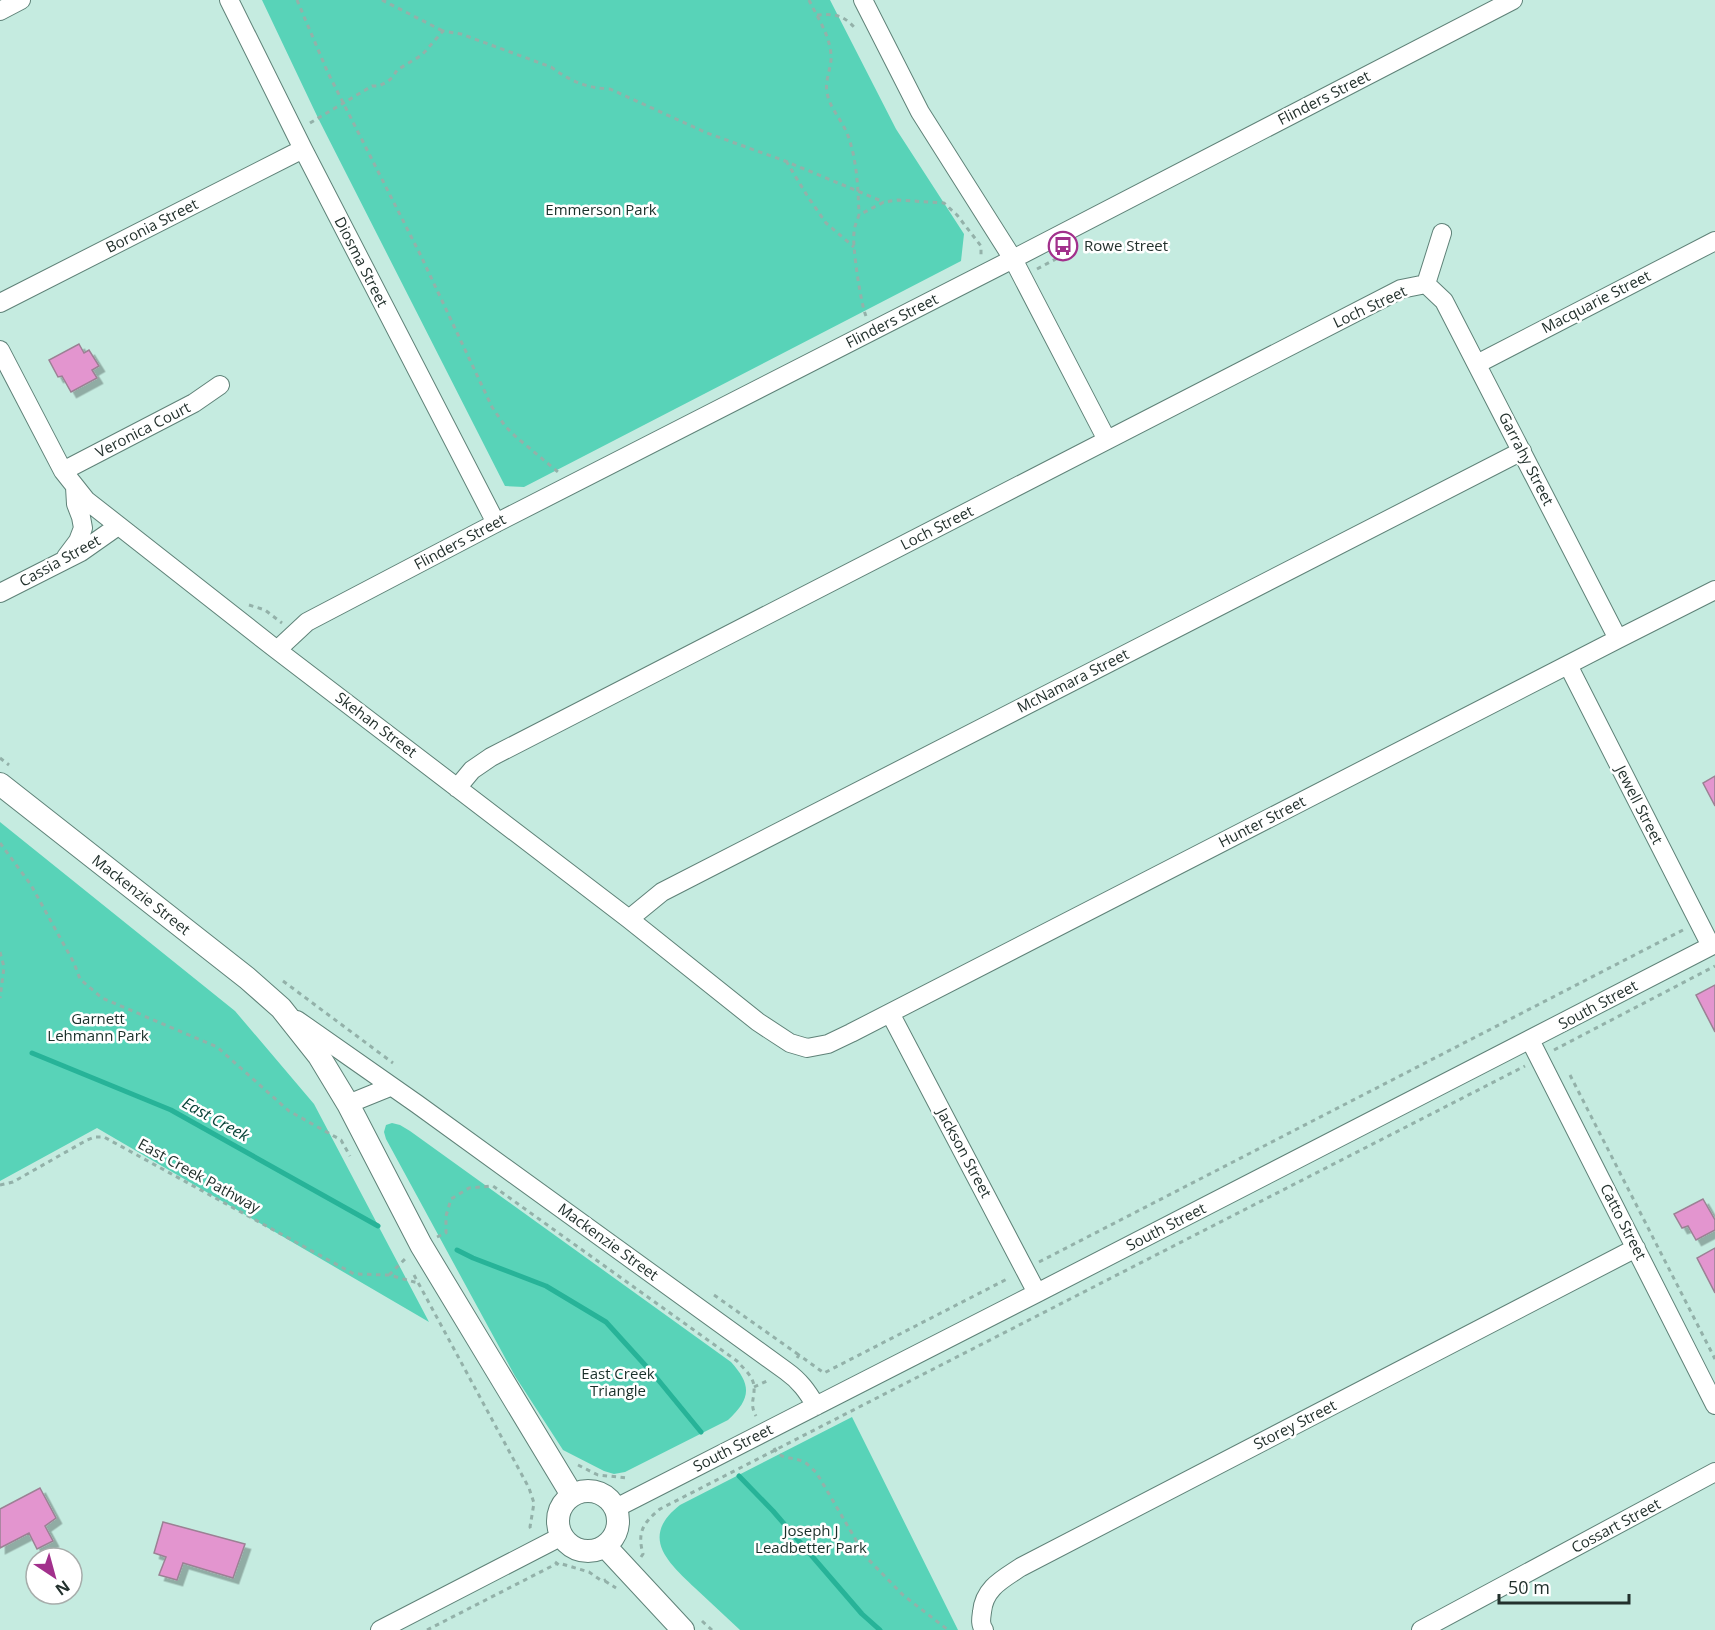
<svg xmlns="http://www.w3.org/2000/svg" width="1715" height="1630" font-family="'Open Sans',sans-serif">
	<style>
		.green { fill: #58d3b8 }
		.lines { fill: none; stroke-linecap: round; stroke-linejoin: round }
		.stream { stroke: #27b398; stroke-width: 5 }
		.building { fill: #e395cf; stroke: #9b8194; stroke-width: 1.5; filter: url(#shadow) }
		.minor-casing { stroke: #5f8278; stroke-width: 20 }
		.major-casing { stroke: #5f8278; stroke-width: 24 }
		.path { stroke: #93b1a9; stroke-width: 3; stroke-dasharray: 4.5 4.5; stroke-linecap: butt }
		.minor { stroke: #fff; stroke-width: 18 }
		.major { stroke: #fff; stroke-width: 22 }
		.labels { text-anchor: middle; stroke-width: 5; stroke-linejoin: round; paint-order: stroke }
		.street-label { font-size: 15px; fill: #23312d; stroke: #fff }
		.park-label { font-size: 15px; fill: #1a302a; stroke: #fff }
		.poi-label { font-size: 15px; fill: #23312d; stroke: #fff; text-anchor: start }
		.water-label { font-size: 16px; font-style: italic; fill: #094338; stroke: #fff }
	</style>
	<defs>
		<filter id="shadow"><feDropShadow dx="5.5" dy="5.5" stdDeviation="0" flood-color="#0004"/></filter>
	</defs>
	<rect width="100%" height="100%" fill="#c5ebe0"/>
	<path class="green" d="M262,0h568l66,129 68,105 -3,27 -437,226 -19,-1 -187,-368z
		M0,822l235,189 79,93 115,218 -332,-194 -97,53z
		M392,1123l8,2 10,6 321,231c21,23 20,37 -3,58l-103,52 -11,2 -10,-3 -41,-21 -48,-74 -129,-237 -2,-7 2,-7z
		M852,1417l106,213h-218c-15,-14 -30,-28 -45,-42 -27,-26 -56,-51 -15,-83z"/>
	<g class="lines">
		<path class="stream" d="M32,1053l139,57 207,116
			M457,1250l16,8 73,28 60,36 49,54 46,56
			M739,1476l34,35 89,103 18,16"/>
	</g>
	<path class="building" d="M79,344l5,9 5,-3 10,16 -7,4 5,8 -26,14 -9,-16 -4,1 -9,-17z
		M1715,776v30l-12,-23z
		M1715,985v47l-19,-37z
		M1703,1199l12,21v10l-19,10 -8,-14 -6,2 -8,-14z
		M1715,1248v45l-18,-35z
		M40,1488l16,30 -11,8 8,15 -16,8 -8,-16 -29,15v-39z
		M163,1522l82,22 -12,34 -50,-15 -6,17 -18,-5 7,-18 -12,-4z"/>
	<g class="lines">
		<g class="minor-casing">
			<path id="minor" d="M229,0l74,149 193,374
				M863,0l57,112 93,147 94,181
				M0,11l21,-11
				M1426,284l18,17 174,338
				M1426,284l16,-51
				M0,303l303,-154
				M0,350l63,121 23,29 191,150 352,269 129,103 32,21 17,5 21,-4 23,-11 767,-394 97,-49
				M1477,364l238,-123
				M63,471l131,-68 26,-18
				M66,557l12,-16 5,-13 -2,-11 -5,-13 -1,-17
				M0,593l81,-41 37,-26
				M277,650l30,-28 189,-99 517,-264 500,-259
				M1568,665l143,281
				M457,788l15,-18 19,-13 910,-468 25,-5
				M629,919l33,-27 860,-441
				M890,1013l147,280
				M297,1020l120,84 369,267c14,10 21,20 30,35
				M1530,1040l185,365
				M348,1104l42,-17
				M616,1508l421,-215 678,-349
				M380,1630l182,-94
				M984,1630c-4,-6 -3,-11 -2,-18 2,-24 21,-33 39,-45l615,-319
				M1421,1630l294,-158"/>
		</g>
		<g class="major-casing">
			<path id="major" d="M0,784l247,194 34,30 38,48 29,48 73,141 151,250
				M558 1521a30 30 0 1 1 60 0a30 30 0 1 1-60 0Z
				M605,1546l78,84"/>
		</g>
		<path class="path" d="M297,0l31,73 92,181 72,153 13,19 10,10 43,36
			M382,0l61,31
			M809,0c9,19 23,38 22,60 -1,11 -6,21 -4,32 2,15 14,27 20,41 10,26 11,54 12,82
			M817,15c18,-1 25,-1 38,13l2,-2
			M310,123l62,-37h7l8,-4 6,-5 4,-7 25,-15 21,-24 18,3 90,33c19,14 35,21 59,22l97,44 78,28 99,41
			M786,161l22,36 18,26 28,24
			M1037,269l32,-17
			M866,316c-5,-11 -14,-70 -12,-83 0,-6 3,-12 5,-18l25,-13 14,-2 46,3 13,12 24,31v9l-2,2
			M249,605l16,5 17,13
			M0,758l9,7
			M0,843l31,42 43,78 6,16 22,19 115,49 72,64 52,29 9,16
			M0,952l4,15 -4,31
			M283,981l110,82
			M1554,1050l161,-84
			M1570,1075l145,284
			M0,1185l13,-3 74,-42 8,-3h9l250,137 35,1 29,8
			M437,1237l9,-4v-17l5,-17 18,-11 24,-2 244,175c6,7 16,15 17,25 1,13 -5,17 2,30
			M1039,1262l644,-332
			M389,1275l18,-18
			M414,1275l115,213 5,15 -4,24 3,4
			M714,1295l85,60
			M797,1358l2,-3 25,18 185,-95
			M754,1387l15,-7
			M774,1448c7,13 19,8 30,14 4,2 8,7 12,10l50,85 37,38 45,35
			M578,1465l20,10 30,3
			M641,1557l2,-3c-6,-22 0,-31 17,-45l865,-443
			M555,1562l4,3 3,-1 27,8 13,9 4,-1
			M605,1581l11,7
			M702,1621l10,9
			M427,1630l129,-66"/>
		<use href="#minor" class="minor"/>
		<use href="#major" class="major"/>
	</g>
	<defs>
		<g id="bus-ring" transform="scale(1.5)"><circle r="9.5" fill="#fff" stroke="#a2308c" stroke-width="1.5"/><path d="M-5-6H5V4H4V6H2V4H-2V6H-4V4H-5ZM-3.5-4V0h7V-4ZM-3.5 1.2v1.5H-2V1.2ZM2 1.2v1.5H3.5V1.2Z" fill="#a2308c"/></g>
	</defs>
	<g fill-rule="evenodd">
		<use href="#bus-ring" x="1063" y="246"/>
	</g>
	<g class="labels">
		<g class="street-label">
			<text transform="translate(1324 98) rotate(-27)" y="5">Flinders Street</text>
			<text transform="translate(152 226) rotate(-27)" y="5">Boronia Street</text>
			<text transform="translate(361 262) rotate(63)" y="5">Diosma Street</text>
			<text transform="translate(1596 302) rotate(-27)" y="5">Macquarie Street</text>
			<text transform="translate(1370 307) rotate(-25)" y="5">Loch Street</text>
			<text transform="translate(892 321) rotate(-27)" y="5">Flinders Street</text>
			<text transform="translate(143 430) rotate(-27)" y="5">Veronica Court</text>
			<text transform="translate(1526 459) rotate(63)" y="5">Garrahy Street</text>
			<text transform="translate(937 528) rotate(-27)" y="5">Loch Street</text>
			<text transform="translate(460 542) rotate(-28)" y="5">Flinders Street</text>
			<text transform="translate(60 561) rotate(-29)" y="5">Cassia Street</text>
			<text transform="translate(1073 681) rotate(-27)" y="5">McNamara Street</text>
			<text transform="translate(376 725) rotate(37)" y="5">Skehan Street</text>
			<text transform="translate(1639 805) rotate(63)" y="5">Jewell Street</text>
			<text transform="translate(1262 822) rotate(-27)" y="5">Hunter Street</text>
			<text transform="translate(141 895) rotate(38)" y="5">Mackenzie Street</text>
			<text transform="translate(1598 1005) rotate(-28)" y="5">South Street</text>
			<text transform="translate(964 1153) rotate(62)" y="5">Jackson Street</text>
			<text transform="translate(199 1176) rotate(29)" y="5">East Creek Pathway</text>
			<text transform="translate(1623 1222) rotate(63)" y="5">Catto Street</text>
			<text transform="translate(1166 1227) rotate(-27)" y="5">South Street</text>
			<text transform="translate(608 1242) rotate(36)" y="5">Mackenzie Street</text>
			<text transform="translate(1295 1425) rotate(-27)" y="5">Storey Street</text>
			<text transform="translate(733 1448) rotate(-27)" y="5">South Street</text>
			<text transform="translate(1616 1526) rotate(-28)" y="5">Cossart Street</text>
		</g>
		<g class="park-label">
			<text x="601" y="215">Emmerson Park</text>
			<text x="98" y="1024">Garnett<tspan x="98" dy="17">Lehmann Park</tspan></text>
			<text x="618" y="1379">East Creek<tspan x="618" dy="17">Triangle</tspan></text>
			<text x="811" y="1536">Joseph J<tspan x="811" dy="17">Leadbetter Park</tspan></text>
		</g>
		<g class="poi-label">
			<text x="1084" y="251">Rowe Street</text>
		</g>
		<g class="water-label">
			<text transform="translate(216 1119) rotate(29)" y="6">East Creek</text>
		</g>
	</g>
	<g transform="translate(54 1576) rotate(144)"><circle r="28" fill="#ffffff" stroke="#a7adab" stroke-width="1.5"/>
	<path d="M0-4.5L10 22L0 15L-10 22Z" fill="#a2308c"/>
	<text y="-9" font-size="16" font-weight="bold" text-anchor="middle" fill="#23312d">N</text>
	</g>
	<path d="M1499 1594v9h130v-9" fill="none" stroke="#23312d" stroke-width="3"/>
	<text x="1508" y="1594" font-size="18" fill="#23312d" stroke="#ffffff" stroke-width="4.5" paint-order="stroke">50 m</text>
</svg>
